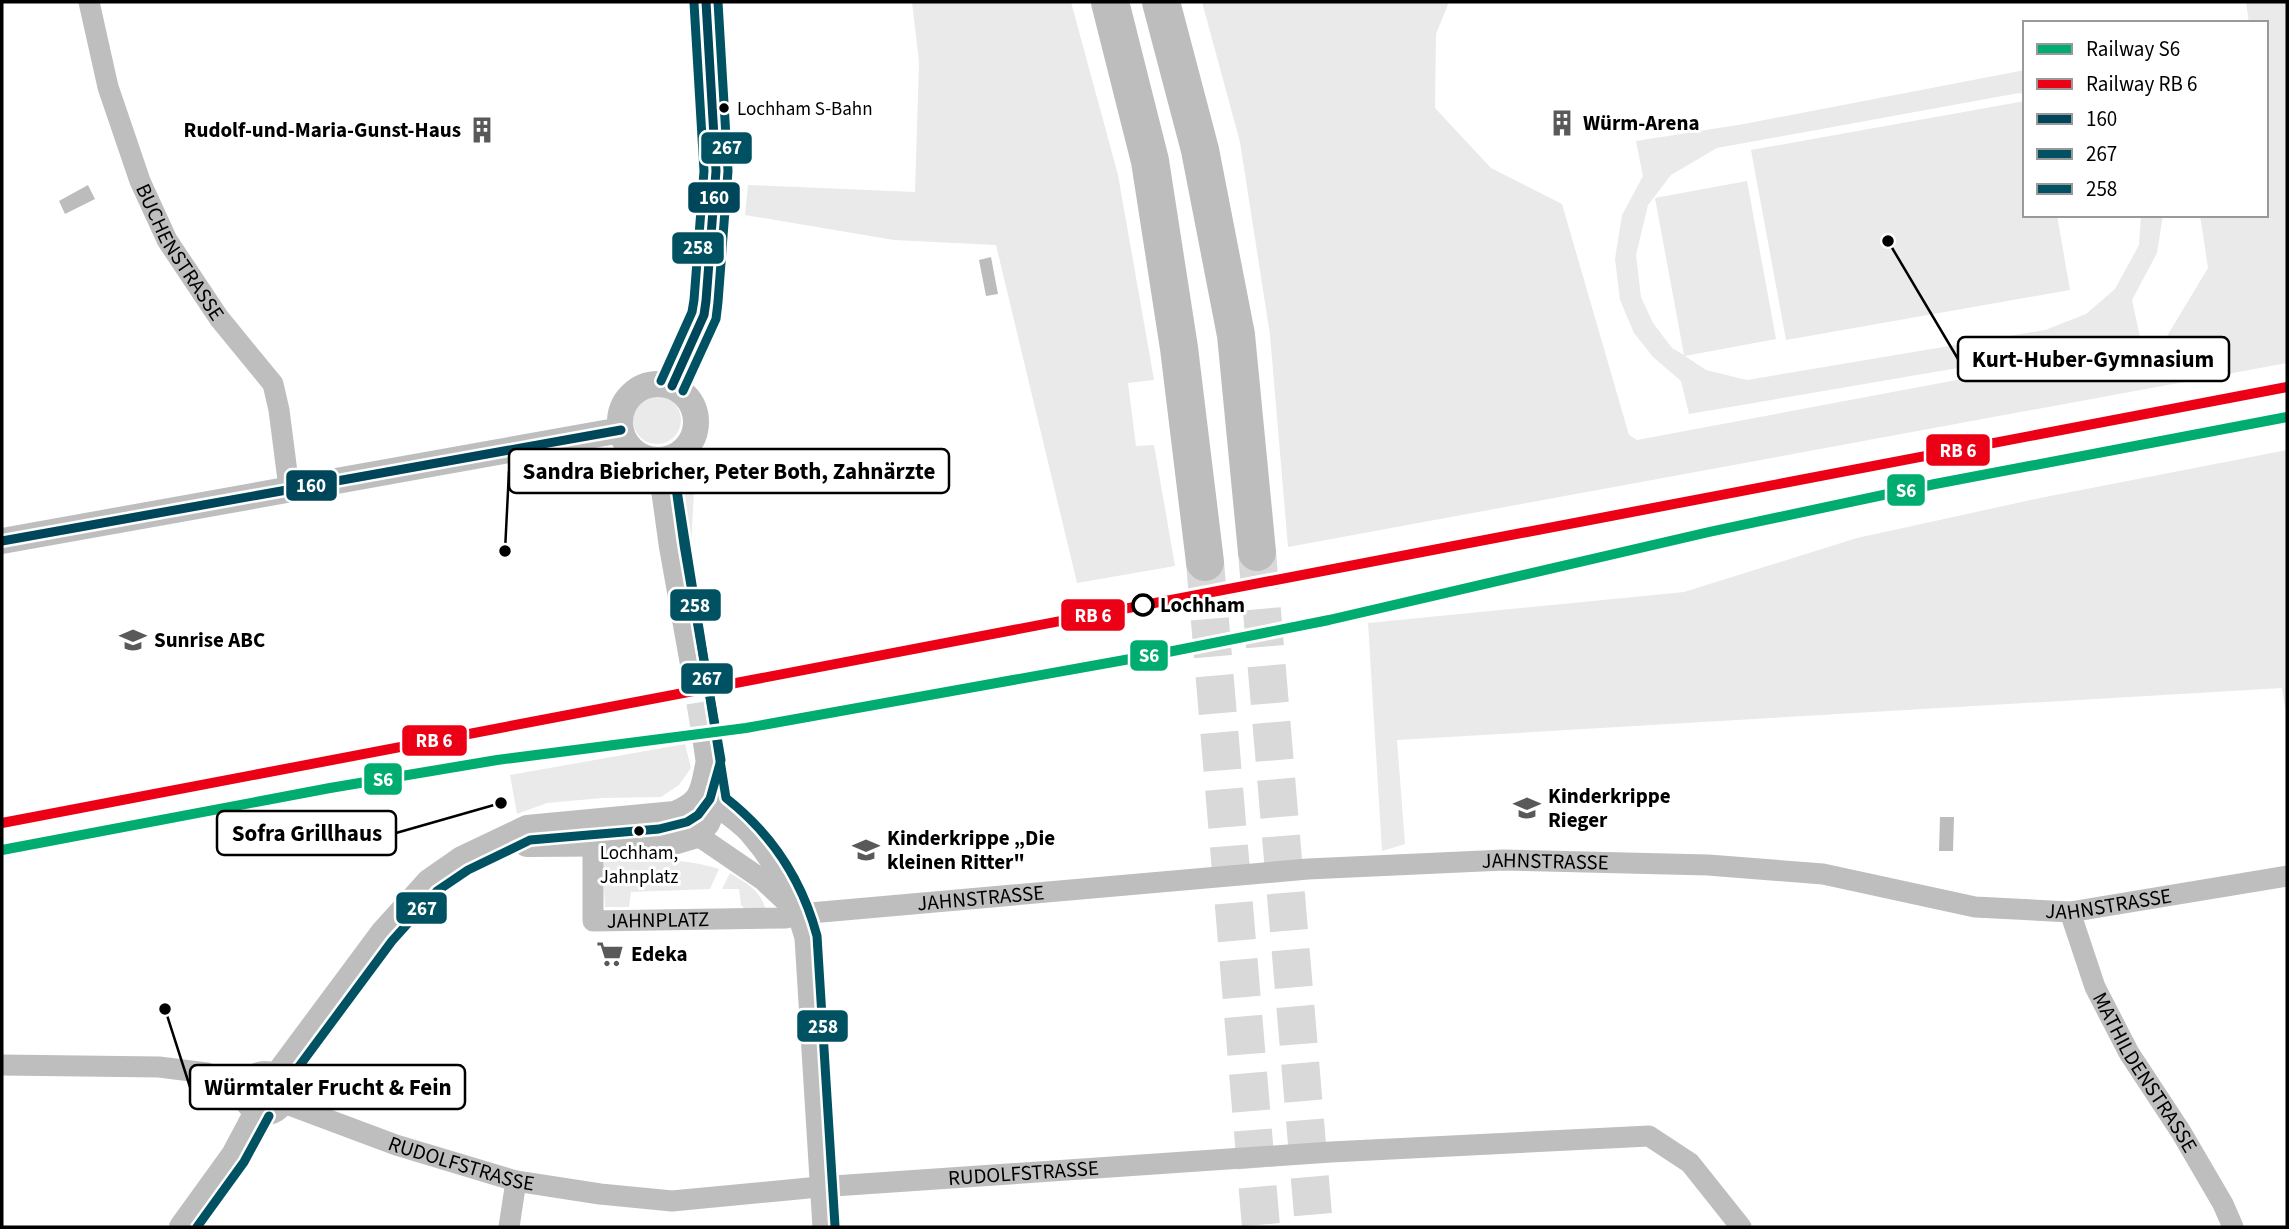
<svg xmlns="http://www.w3.org/2000/svg" width="2289" height="1229" font-family="'Source Sans 3',sans-serif">
	<style>
		.green { fill: #eaeaea }
		.water { fill: #bcbcbc }
		.lines { fill: none; stroke-linecap: round; stroke-linejoin: round }
		.tertiary-tunnel { stroke: #d9d9d9; stroke-width: 26; stroke-dasharray: 26 13; stroke-linecap: butt }
		.motorway-tunnel { stroke: #d9d9d9; stroke-width: 38; stroke-dasharray: 38 19; stroke-linecap: butt }
		.minor { stroke: #bebebe; stroke-width: 21 }
		.tertiary { stroke: #bebebe; stroke-width: 26 }
		.motorway { stroke: #bdbdbd; stroke-width: 38 }
		.bus-1-casing { stroke: #fff; stroke-width: 14 }
		.bus-2-casing { stroke: #fff; stroke-width: 14 }
		.bus-3-casing { stroke: #fff; stroke-width: 14 }
		.bus-1 { stroke: #00465a; stroke-width: 9 }
		.bus-2 { stroke: #005262; stroke-width: 9 }
		.bus-3 { stroke: #005262; stroke-width: 9 }
		.rail-1-casing { stroke: #fff; stroke-width: 16 }
		.rail-2-casing { stroke: #fff; stroke-width: 16 }
		.rail-1 { stroke: #00ac6f; stroke-width: 10 }
		.rail-2 { stroke: #ec0016; stroke-width: 10 }
		.bus-dot { fill: #000; stroke: #fff; stroke-width: 2.5 }
		.stop-dot { fill: #fff; stroke: #000; stroke-width: 3.5 }
		.labels { text-anchor: middle; stroke-width: 6; stroke-linejoin: round; paint-order: stroke }
		.bus-label { font-size: 19px; fill: #000; stroke: #fff; text-anchor: start }
		.poi-label { font-size: 21px; font-weight: bold; fill: #000; stroke: #fff; text-anchor: start }
		.street-label { font-size: 21px; fill: #000; stroke: #fff }
		.stop-label { font-size: 21px; font-weight: bold; fill: #000; stroke: #fff; text-anchor: start }
		.leader { fill: none; stroke: #000; stroke-width: 2.5 }
		.callout-dot { fill: #000; stroke: #fff; stroke-width: 2.5 }
		.callout { fill: #fff; stroke: #000; stroke-width: 2.5 }
		.callout-label { font-size: 23px; text-anchor: middle; font-weight: bold; fill: #000 }
		.line-badge { stroke: #fff; stroke-width: 2.5 }
		.badge-label { font-size: 19px; text-anchor: middle; font-weight: bold; fill: #fff }
	</style>
	<rect width="100%" height="100%" fill="#fff"/>
	<path class="green" d="M912,2h159l47,173 36,205 -26,3 8,63 18,-1 21,121 -98,17 -81,-338 -102,-5 -149,-25 3,-30 167,7 4,-130z
		M1202,2h247l-13,32 -1,74 56,60 71,36 67,231 8,5 527,-99 44,-73 -8,-53h66v-192h-17l-3,-21h41v361l-999,184 -18,-212 -30,-193z
		M2025,70v24l-6,-1 -302,55 -46,27 -23,30 -12,50 5,42 12,26 19,25 12,7 -29,-157 92,-17 29,158 -91,17 21,14 41,10 298,-50 41,-16 29,-25 24,-44 2,-30h22l-6,38 -25,47 8,37 -451,77 -8,-33 -28,-24 -19,-24 -14,-33 -5,-41 7,-44 21,-39 -7,-35 108,-17z
		M2025,101v114h32l13,75 -284,50 -35,-190z
		M633 420a24 24 0 1 1 48 0a24 24 0 1 1-48 0Z
		M700,445h2l-6,33h-13l6,-22z
		M2287,450v270l-5,-32 -885,52 8,104 -23,7 -14,-228 316,-31 173,-54 183,-40z
		M684,489l10,1 -3,58h-3z
		M685,744l6,24 -12,17 -18,12 -59,1 -55,5 -30,11 -7,-39z
		M606,859c39,0 76,-2 113,10l-9,20 -79,3 -2,15h-24l-2,-42z
		M730,873c14,9 31,17 35,35l-20,1 -4,-4 -2,-16h-17z"/>
	<path class="water" d="M88,185l7,14 -30,15 -6,-13z
		M991,257l7,37 -12,2 -7,-36z
		M1940,817h14l-1,34h-14z"/>
	<g class="lines">
		<path class="tertiary-tunnel" d="M693,664l13,79"/>
		<path class="motorway-tunnel" d="M1257,552l57,675
			M1205,562l56,665"/>
		<g class="minor">
			<path id="s1" d="M89,2l19,85 32,94 27,59 52,78 54,66 6,26 10,78"/>
			<path id="s2" d="M593,844v77l193,-3 13,-4 509,-45 196,-9 204,5 115,9 152,33 95,5 217,-36"/>
			<path id="s3" d="M2070,912l25,75 34,66 52,79 42,72 10,23"/>
			<path d="M799,914l-36,-34 -66,-45 -3,-29 21,-1c11,9 25,18 34,28 27,31 46,66 56,105l18,289"/>
			<path d="M2,1065l157,2 48,6 39,15"/>
			<path id="s4" d="M281,1102l115,43 120,36 84,13 72,7 147,-14 512,-35 318,-16 41,27 51,64"/>
			<path d="M509,1227l7,-46"/>
		</g>
		<path class="tertiary" d="M620 422a38 38 0 1 1 76 0a38 38 0 1 1-76 0Z
			M672,386l32,-71 2,-14 10,-130 -2,-51 -8,-118
			M660,461l12,86 21,117
			M2,541l619,-111
			M527,844l143,-1 27,-8 10,-12 8,-18 -9,-62
			M246 1093a19 19 0 1 1 38 0a19 19 0 1 1-38 0Z
			M276,1077l107,-144 46,-51 33,-23 65,-31 148,-14c30,-13 27,-23 34,-53
			M182,1227l52,-72 24,-45"/>
		<path class="motorway" d="M1110,2l40,159 29,187 26,214
			M1161,2l39,148 36,185 21,217"/>
		<g class="bus-1-casing">
			<path id="bus-1" d="M672,386l32,-71 2,-14 10,-130 -10,-169
				M2,541l619,-111"/>
		</g>
		<g class="bus-2-casing">
			<path id="bus-2" d="M683,391l33,-72 2,-17 10,-131 -10,-169
				M286,1084l106,-143 45,-50 31,-21 62,-30 129,-11 28,-7 11,-7 12,-16 11,-39 -37,-215 -12,-86
				M197,1227l47,-65 25,-46"/>
		</g>
		<g class="bus-3-casing">
			<path id="bus-3" d="M661,381l31,-69 2,-12 10,-129 -10,-168
				M672,459l54,339c46,36 76,82 91,138l18,290"/>
		</g>
		<use href="#bus-1" class="bus-1"/>
		<use href="#bus-2" class="bus-2"/>
		<use href="#bus-3" class="bus-3"/>
		<g class="rail-1-casing">
			<path id="rail-1" d="M2,850l328,-62 167,-28 249,-32 412,-74 171,-34 380,-88 226,-48 352,-67"/>
		</g>
		<g class="rail-2-casing">
			<path id="rail-2" d="M2,823l2285,-436"/>
		</g>
		<use href="#rail-1" class="rail-1"/>
		<use href="#rail-2" class="rail-2"/>
	</g>
	<defs>
		<g id="building-bare" transform="scale(2.1)"><path d="M-4-6H4V6H1V3H-1V6H-4ZM-2.5-4.3h1.7v1.8h-1.7ZM.8-4.3h1.7v1.8H.8ZM-2.5-1h1.7V.8h-1.7ZM.8-1h1.7V.8H.8Z" fill="#595959" stroke="#fff" stroke-width="2.5" paint-order="stroke"/></g>
		<g id="school-bare" transform="scale(2.1)"><path d="M0-5L7-2L0 1L-7-2ZM-4 1L0 2.5L4 1V4Q0 6-4 4Z" fill="#595959" stroke="#fff" stroke-width="2.5" paint-order="stroke"/></g>
		<g id="supermarket-bare" transform="scale(2.1)"><path d="M-6-5.5h2.5l.6 2H6L4.5 2H-2.5L-4.4-4H-6ZM-1.5 3.2a1.3 1.3 0 1 0 .1 0ZM3 3.2a1.3 1.3 0 1 0 .1 0Z" fill="#595959" stroke="#fff" stroke-width="2.5" paint-order="stroke"/></g>
	</defs>
	<g fill-rule="evenodd">
		<use href="#building-bare" x="1562" y="123"/>
		<use href="#building-bare" x="482" y="130"/>
		<use href="#school-bare" x="133" y="640"/>
		<use href="#school-bare" x="1527" y="808"/>
		<use href="#school-bare" x="866" y="850"/>
		<use href="#supermarket-bare" x="610" y="954"/>
	</g>
	<g class="bus-dot">
		<circle cx="724" cy="108" r="6"/>
		<circle cx="639" cy="831" r="6"/>
	</g>
	<circle class="stop-dot" cx="1143" cy="605" r="10"/>
	<g class="labels">
		<g class="bus-label">
			<text x="737" y="115">Lochham S-Bahn</text>
			<text x="639" y="859" text-anchor="middle">Lochham,<tspan x="639" dy="24">Jahnplatz</tspan></text>
		</g>
		<g class="poi-label">
			<text x="1583" y="130">Würm-Arena</text>
			<text x="461" y="137" text-anchor="end">Rudolf-und-Maria-Gunst-Haus</text>
			<text x="154" y="647">Sunrise ABC</text>
			<text x="1548" y="803">Kinderkrippe<tspan x="1548" dy="24">Rieger</tspan></text>
			<text x="887" y="845">Kinderkrippe „Die<tspan x="887" dy="24">kleinen Ritter"</tspan></text>
			<text x="631" y="961">Edeka</text>
		</g>
		<g class="street-label">
			<text dy="7" stroke="none"><textPath href="#s1" startOffset="268">BUCHENSTRASSE</textPath></text>
			<text dy="7" stroke="none"><textPath href="#s2" startOffset="1032">JAHNSTRASSE</textPath></text>
			<text dy="7" stroke="none"><textPath href="#s2" startOffset="466">JAHNSTRASSE</textPath></text>
			<text dy="7" stroke="none"><textPath href="#s2" startOffset="1600">JAHNSTRASSE</textPath></text>
			<text dy="7" stroke="none"><textPath href="#s2" startOffset="142">JAHNPLATZ</textPath></text>
			<text dy="7" stroke="none"><textPath href="#s3" startOffset="178">MATHILDENSTRASSE</textPath></text>
			<text dy="7" stroke="none"><textPath href="#s4" startOffset="191">RUDOLFSTRASSE</textPath></text>
			<text dy="7" stroke="none"><textPath href="#s4" startOffset="758">RUDOLFSTRASSE</textPath></text>
		</g>
		<g class="stop-label">
			<text x="1160" y="612">Lochham</text>
		</g>
	</g>
	<path class="leader" d="M1888 241L1958 359M505 551L509 471M501 803L396 833M165 1009L190 1087"/>
	<g class="callout-dot">
		<circle cx="1888" cy="241" r="7"/>
		<circle cx="505" cy="551" r="7"/>
		<circle cx="501" cy="803" r="7"/>
		<circle cx="165" cy="1009" r="7"/>
	</g>
	<g class="callout">
		<rect x="1958" y="337" width="271" height="44" rx="7"/>
		<rect x="509" y="449" width="440" height="44" rx="7"/>
		<rect x="217" y="811" width="179" height="44" rx="7"/>
		<rect x="190" y="1065" width="275" height="44" rx="7"/>
	</g>
	<g class="callout-label">
		<text x="2093" y="367">Kurt-Huber-Gymnasium</text>
		<text x="729" y="479">Sandra Biebricher, Peter Both, Zahnärzte</text>
		<text x="307" y="841">Sofra Grillhaus</text>
		<text x="328" y="1095">Würmtaler Frucht &amp; Fein</text>
	</g>
	<g class="line-badge">
		<rect x="700" y="131" width="53" height="34" rx="7" fill="#005262"/>
		<rect x="687" y="181" width="54" height="33" rx="7" fill="#00465a"/>
		<rect x="671" y="231" width="54" height="34" rx="7" fill="#005262"/>
		<rect x="1925" y="433" width="66" height="34" rx="7" fill="#ec0016"/>
		<rect x="285" y="469" width="53" height="33" rx="7" fill="#00465a"/>
		<rect x="1886" y="473" width="40" height="34" rx="7" fill="#00ac6f"/>
		<rect x="669" y="588" width="53" height="34" rx="7" fill="#005262"/>
		<rect x="1060" y="598" width="66" height="34" rx="7" fill="#ec0016"/>
		<rect x="1129" y="639" width="40" height="33" rx="7" fill="#00ac6f"/>
		<rect x="680" y="662" width="54" height="33" rx="7" fill="#005262"/>
		<rect x="401" y="724" width="67" height="33" rx="7" fill="#ec0016"/>
		<rect x="363" y="762" width="40" height="34" rx="7" fill="#00ac6f"/>
		<rect x="395" y="891" width="53" height="34" rx="7" fill="#005262"/>
		<rect x="796" y="1009" width="53" height="34" rx="7" fill="#005262"/>
	</g>
	<g class="badge-label">
		<text x="727" y="154">267</text>
		<text x="714" y="204">160</text>
		<text x="698" y="254">258</text>
		<text x="1958" y="457">RB 6</text>
		<text x="311" y="492">160</text>
		<text x="1906" y="497">S6</text>
		<text x="695" y="612">258</text>
		<text x="1093" y="622">RB 6</text>
		<text x="1149" y="662">S6</text>
		<text x="707" y="685">267</text>
		<text x="434" y="747">RB 6</text>
		<text x="383" y="786">S6</text>
		<text x="422" y="915">267</text>
		<text x="823" y="1033">258</text>
	</g>
	<rect width="2289" height="1229" fill="none" stroke="#000000" stroke-width="7"/>
	<rect x="2023" y="21" width="245" height="196" fill="#ffffff" stroke="#999999" stroke-width="2"/>
	<rect x="2037" y="44" width="35" height="10" fill="#00ac6f" stroke="#999999" stroke-width="2"/>
	<text x="2086" y="56" font-size="21" fill="#000000">Railway S6</text>
	<rect x="2037" y="79" width="35" height="10" fill="#ec0016" stroke="#999999" stroke-width="2"/>
	<text x="2086" y="91" font-size="21" fill="#000000">Railway RB 6</text>
	<rect x="2037" y="114" width="35" height="10" fill="#00465a" stroke="#999999" stroke-width="2"/>
	<text x="2086" y="126" font-size="21" fill="#000000">160</text>
	<rect x="2037" y="149" width="35" height="10" fill="#005262" stroke="#999999" stroke-width="2"/>
	<text x="2086" y="161" font-size="21" fill="#000000">267</text>
	<rect x="2037" y="184" width="35" height="10" fill="#005262" stroke="#999999" stroke-width="2"/>
	<text x="2086" y="196" font-size="21" fill="#000000">258</text>
</svg>
